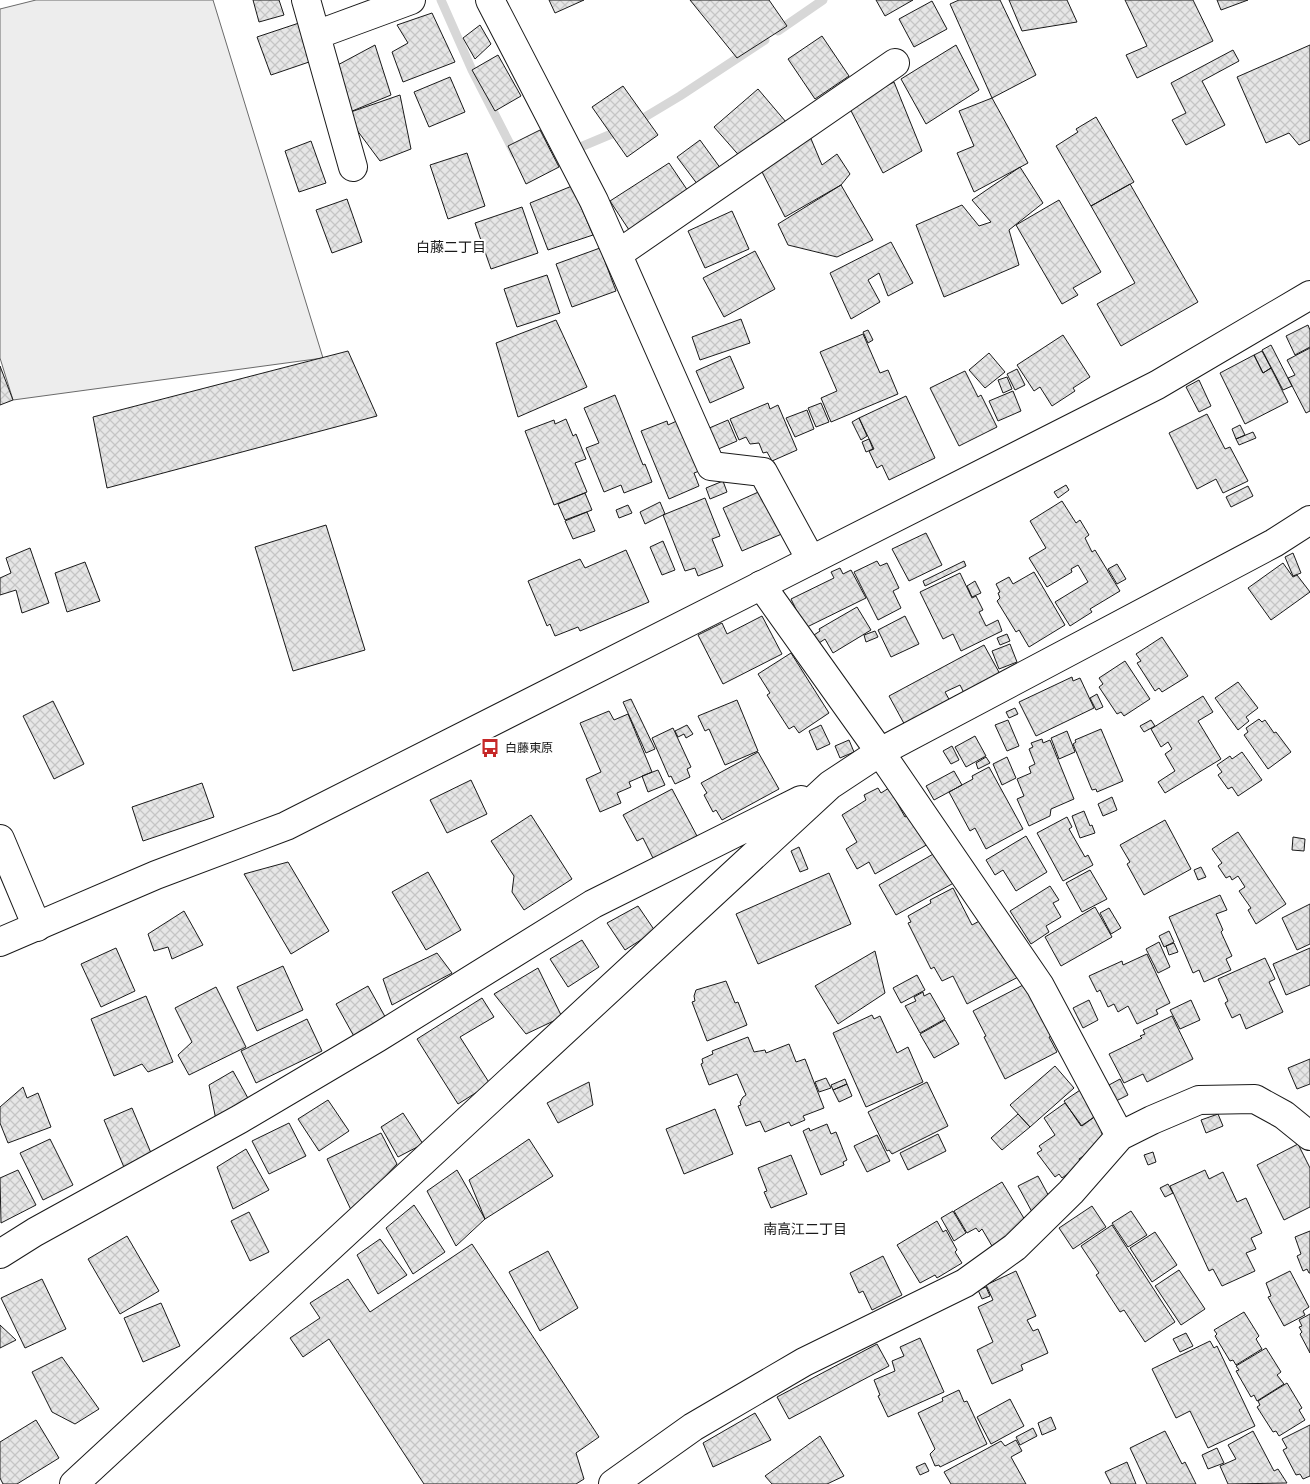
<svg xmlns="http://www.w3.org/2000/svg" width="1310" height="1484" font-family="Signika,'Noto Sans JP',sans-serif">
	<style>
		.built { fill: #ededed; stroke: #6a6a6a }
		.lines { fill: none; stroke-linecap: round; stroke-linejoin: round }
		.stream { stroke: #d7d7d7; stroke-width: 9 }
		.building { fill: url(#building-cross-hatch); stroke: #1a1a1a }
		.street-casing { stroke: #1a1a1a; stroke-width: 30 }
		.secondary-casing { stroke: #1a1a1a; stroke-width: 30 }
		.street { stroke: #fff; stroke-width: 28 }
		.secondary { stroke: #fff; stroke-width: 28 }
		.labels { text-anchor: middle; stroke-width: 4; stroke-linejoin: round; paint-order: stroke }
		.poi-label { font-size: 12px; fill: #1a1a1a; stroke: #fff; text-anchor: start }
		.neighbourhood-label { font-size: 14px; fill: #1a1a1a; stroke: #fff }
	</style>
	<defs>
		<pattern id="building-cross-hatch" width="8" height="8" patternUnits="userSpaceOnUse" patternTransform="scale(1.25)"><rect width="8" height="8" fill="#e6e6e6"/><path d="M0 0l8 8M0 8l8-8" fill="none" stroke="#c5c5c5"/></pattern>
	</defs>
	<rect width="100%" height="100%" fill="#fff"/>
	<path class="built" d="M36,0h177l110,358 -310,42 -13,-42v-349z"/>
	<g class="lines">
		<path class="stream" d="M441,0l31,70 43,84
			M778,31l45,-31
			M635,123l45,-27 85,-56
			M571,151l50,-21"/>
	</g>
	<path class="building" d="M253,0h26l5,15 -25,7z
		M549,0h35l-29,13z
		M690,0h79l18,26 -50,32z
		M876,0h37l-28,16z
		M959,0h41l36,75 -44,23 -42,-94z
		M1009,0h58l10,22 -55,9z
		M1125,0h68l20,41 -76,37 -11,-23 21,-9z
		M1217,0h31l-27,10z
		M932,1l15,28 -33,18 -15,-28z
		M432,13l23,49 -52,20 -11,-30 16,-9 -11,-18z
		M299,23l13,38 -41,14 -14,-38z
		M480,25l11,19 -16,15 -12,-21z
		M822,36l27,40 -34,23 -27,-40z
		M375,45l16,50 -46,19 -11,-47z
		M956,45l23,45 -53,34 -25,-45z
		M1310,45v95l-11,5 -10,-12 -23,10 -29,-66z
		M1233,50l6,11 -37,20 23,44 -39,20 -14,-25 14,-7 -15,-30z
		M498,55l23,41 -26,15 -23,-41z
		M450,77l15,35 -36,15 -15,-35z
		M894,82l28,69 -39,22 -35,-68z
		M623,86l35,49 -31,22 -35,-50z
		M758,89l28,33 -43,38 -29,-33z
		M400,95l11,54 -31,12 -35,-47z
		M992,98l36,65 -54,29 -17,-39 17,-7 -15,-35z
		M1096,117l38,65 -43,24 -35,-60 22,-14 -2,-3z
		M540,130l19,37 -33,17 -18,-38z
		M809,134l13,31 15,-11 13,20 -9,11 -56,32 -26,-51z
		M700,140l21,29 -23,16 -21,-28z
		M311,141l15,42 -27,9 -14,-41z
		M467,153l18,53 -37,13 -18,-54z
		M669,163l21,31 -59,39 -21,-32z
		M1020,167l23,36 -34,27 10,35 -75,32 -28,-72 46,-20 17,21 12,-4 -19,-22z
		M1130,184l68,118 -77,44 -24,-42 38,-21 -44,-77z
		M841,185l32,55 -36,17 -49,-12 -10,-21z
		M572,186l21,49 -45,15 -18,-47z
		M347,199l15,43 -30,11 -16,-43z
		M1059,200l42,72 -28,16 5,7 -16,9 -46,-79z
		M522,207l16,46 -47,16 -16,-46z
		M732,211l17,38 -44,19 -17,-37z
		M891,242l22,41 -25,13 -9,-23 -11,7 12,22 -29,17 -21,-46z
		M600,248l16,43 -44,16 -16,-43z
		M755,251l20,38 -51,28 -21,-39z
		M547,275l13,38 -43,14 -13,-38z
		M741,319l9,24 -50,17 -8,-23z
		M556,320l31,67 -69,30 -22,-74z
		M1308,325l2,5v17l-15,8 -9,-19z
		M868,330l5,10 -5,3 -5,-11z
		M863,334l17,39 8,-3 10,24 -67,28 -10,-24 16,-7 -17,-39z
		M1063,335l27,42 -17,11 2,3 -23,15 -12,-19 -6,4 -17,-26z
		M1271,345l21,41 -9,4 -21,-40z
		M1310,348v63l-4,2 -18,-35 7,-3 -8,-15z
		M348,351l29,65 -270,72 -14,-71z
		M1262,351l9,17 -8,5 -9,-18z
		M989,353l16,19 -20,16 -16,-18z
		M1254,355l9,18 8,-5 17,34 -43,22 -25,-51z
		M730,356l14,32 -34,15 -14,-32z
		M0,366l13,34 -13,5z
		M1017,369l8,16 -10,5 -8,-16z
		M965,371l13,26 3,-2 16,32 -38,19 -29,-58z
		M1007,377l5,12 -9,4 -5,-13z
		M1199,380l12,26 -12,6 -13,-25z
		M1013,391l8,20 -23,10 -9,-20z
		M615,395l28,70 2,-1 7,18 -28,11 -3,-8 -17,7 -18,-44 13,-5 -15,-35z
		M906,396l29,62 -46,22 -7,-15 -5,3 -8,-17 5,-2 -15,-31z
		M768,403l2,6 8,-4 19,45 -25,11 -5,-9 -4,1 -4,-10 -9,1 -4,-7 -7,3 -9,-21z
		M821,403l8,19 -13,5 -8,-19z
		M807,410l7,19 -19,8 -9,-19z
		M1207,414l18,35 5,-2 18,34 -25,12 -7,-14 -19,10 -28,-56z
		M859,418l8,18 -6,4 -9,-18z
		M566,419l7,17 3,-2 10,25 -11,4 12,29 -33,13 -29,-74 29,-11 1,4z
		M681,419l21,51 -8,3 5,13 -30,13 -28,-68 26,-10 1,4z
		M728,420l9,21 -21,9 -9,-21z
		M1240,425l5,10 -9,4 -4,-10z
		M1253,432l3,6 -17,7 -3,-6z
		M869,439l4,10 -7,3 -4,-10z
		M723,481l4,11 -17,7 -4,-11z
		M1066,485l3,5 -11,8 -4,-6z
		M1248,486l5,10 -22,11 -5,-10z
		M765,489l19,44 -42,18 -19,-43z
		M585,493l7,17 -27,10 -7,-16z
		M705,498l15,38 -8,3 11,27 -25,10 -3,-8 -10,3 -22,-56z
		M1062,501l14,22 4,-3 9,15 -4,3 7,14 3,-2 25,41 -30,18 2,3 -22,14 -15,-24 33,-20 -10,-17 -7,4 1,3 -25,15 -18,-29 17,-10 -16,-27z
		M660,502l5,12 -20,10 -5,-12z
		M628,505l4,8 -13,5 -3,-8z
		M587,512l8,19 -22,8 -8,-18z
		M326,525l39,125 -72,21 -38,-124z
		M926,533l16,32 -33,16 -17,-32z
		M663,541l12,29 -13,5 -12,-28z
		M30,548l19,55 -27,10 -6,-23 -16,5v-17l11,-5 -5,-15z
		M626,550l23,52 -69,29 -2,-4 -23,9 -5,-12 -3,2 -19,-45 52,-22 5,9z
		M1293,553l8,20 -8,3 -8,-19z
		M877,561l3,5 7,-3 12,25 -6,3 8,17 -23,12 -24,-48z
		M964,561l2,5 -41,20 -2,-5z
		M85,562l15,39 -33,11 -12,-39z
		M1283,563l10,14 4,-2 13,17 -39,28 -23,-32z
		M1117,564l9,15 -9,5 -9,-15z
		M840,568l3,6 8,-4 15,28 -61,30 -14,-29 43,-21 -3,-6z
		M1034,572l31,53 -36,22 -10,-17 -3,2 -19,-31 3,-3 -2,-5 2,-1 -4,-8 13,-7 4,7z
		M960,573l12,25 4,-2 7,14 -4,2 7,14 12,-6 4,11 -41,20 -8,-17 -10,5 -23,-47z
		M975,581l6,12 -9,4 -5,-11z
		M857,607l14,23 -38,23 -8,-14 -6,4 -5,-8 6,-4 -1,-2z
		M762,616l20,38 -59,30 -25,-49 24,-12 5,11z
		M905,616l14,28 -28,13 -13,-27z
		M875,631l3,6 -12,5 -2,-7z
		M1007,634l3,7 -10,4 -3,-7z
		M1162,637l26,39 -26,16 -3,-4 -4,3 -18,-28 4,-2 -5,-7z
		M1010,644l7,18 -18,7 -7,-18z
		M984,645l16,29 -36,19 -4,-8 -15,7 5,9 -43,28 -18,-33z
		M791,653l38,60 -30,20 -5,-7 -5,3 -22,-34 3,-2 -12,-19z
		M1125,661l25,38 -26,17 -3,-4 -4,2 -18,-27 4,-3 -4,-6z
		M1072,677l1,4 7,-3 14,30 -58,28 -17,-34z
		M1238,682l20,26 -12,9 3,4 -11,9 -23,-32z
		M1097,694l6,13 -7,3 -6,-12z
		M1203,696l10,16 -15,9 23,38 -56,34 -7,-11 17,-11 -10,-17 7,-5 -4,-7 -7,5 -10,-18z
		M631,699l24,50 -9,4 -23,-51z
		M737,700l21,51 -33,14 -16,-36 -4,2 -7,-15z
		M53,701l31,63 -30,15 -31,-63z
		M1015,708l3,6 -9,4 -3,-6z
		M609,711l5,9 14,-6 24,58 -23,10 2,5 -14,6 4,10 -21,9 -14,-33 15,-7 -21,-49z
		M1259,719l3,3 3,-2 9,13 2,-1 15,20 -23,17 -24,-34 4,-3 -2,-4z
		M1008,720l11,26 -12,5 -12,-26z
		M1151,720l4,6 -11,6 -4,-6z
		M687,725l6,9 -7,4 -2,-4 -6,3 -3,-6z
		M821,725l9,19 -13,6 -8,-19z
		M673,728l18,39 -4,2 3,8 -15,7 -4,-8 -2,1 -17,-39z
		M1101,729l22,52 -26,11 -1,-3 -4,1 -19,-46 3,-2 -1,-2z
		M1067,731l8,21 -16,7 -8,-21z
		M975,736l11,20 -20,11 -11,-20z
		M1042,739l1,4 7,-3 24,59 -23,10 -1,7 -21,10 -12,-27 7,-3 -7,-17 14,-6 -2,-6 6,-3 -6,-15 4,-2 -2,-4z
		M849,740l5,12 -14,6 -5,-12z
		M952,746l7,14 -8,4 -8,-13z
		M758,752l21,37 -57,31 -6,-10 -3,2 -9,-17 3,-2 -6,-10z
		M1242,752l20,28 -24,16 -6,-9 -4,2 -10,-14 4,-3 -5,-7 13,-9 2,3z
		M986,757l4,6 -12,6 -2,-6z
		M1007,757l9,21 -14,7 -9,-21z
		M989,767l34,62 -37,20 -11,-21 -5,3 -21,-39 24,-13 -1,-3z
		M658,770l7,15 -17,7 -6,-16z
		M954,771l8,14 -28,15 -8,-14z
		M471,780l16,34 -40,19 -17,-33z
		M202,783l12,34 -71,24 -11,-34z
		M878,788l3,5 8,-5 16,29 8,-4 17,30 -55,31 -6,-12 -12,7 -11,-20 11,-7 -15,-27 24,-15 -2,-5z
		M672,789l25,47 -43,24 -11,-22 -6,3 -14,-26z
		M1112,797l5,13 -14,6 -5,-12z
		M1084,811l6,15 2,-1 3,8 -15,5 -8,-22z
		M531,815l41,64 -48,31 -12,-18 2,-16 -23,-35z
		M1067,817l5,10 -3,2 16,28 3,-2 5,10 -30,16 -26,-48z
		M1165,820l26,49 -47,26 -17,-31 3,-2 -10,-17z
		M1238,832l48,72 -30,20 -8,-14 3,-2 -12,-17 6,-4 -7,-11 -6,4 -2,-4 -4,2 -8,-12 4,-3 -10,-14z
		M1026,836l21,36 -31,19 -13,-21 -8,5 -9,-15z
		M1293,837l12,2 -1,12 -12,-1z
		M799,847l9,22 -8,3 -9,-21z
		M942,849l17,31 -63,35 -17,-30z
		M288,862l41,69 -38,23 -47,-80z
		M1201,867l5,10 -8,3 -4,-10z
		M1090,870l17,29 -25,13 -16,-29z
		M428,872l33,58 -35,20 -34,-58z
		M829,873l22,51 -93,40 -22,-50z
		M1050,886l9,14 -6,3 8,14 -15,9 3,6 -18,12 -21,-33z
		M953,888l19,37 11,-6 37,57 -53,28 -14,-28 -11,5 -8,-14 -3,2 -23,-46 3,-1 -3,-6 23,-13 -1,-3z
		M1220,895l7,15 -11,4 7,16 -2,2 11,24 -6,3 5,11 -27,12 -5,-12 -6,3 -24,-56z
		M1310,904v40l-13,6 -15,-32z
		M638,906l17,25 -30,19 -18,-27z
		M1095,907l17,30 -51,29 -16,-29z
		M1109,908l12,20 -10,6 -11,-21z
		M184,911l19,34 -31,14 -4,-12 -14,4 -6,-17z
		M1169,931l5,11 -10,5 -5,-11z
		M582,940l17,27 -31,20 -18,-28z
		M1159,942l11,25 -12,6 -12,-24z
		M1174,943l4,9 -9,3 -3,-9z
		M116,948l19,43 -34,16 -20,-43z
		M1310,948v37l-24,10 -13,-31z
		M875,951l10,42 -47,31 -23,-38z
		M437,953l15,20 -60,32 -9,-26z
		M1147,954l23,49 -14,7 2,4 -21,10 -9,-18 -10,6 -4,-8 -6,3 -8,-17 -3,2 -8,-16 33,-15 1,4z
		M1265,958l10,21 -6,3 14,30 -37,17 -6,-15 -8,4 -7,-15 3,-2 -10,-22z
		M283,966l20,44 -46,21 -20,-44z
		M538,968l24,49 -36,17 -32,-40z
		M917,975l8,15 -24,13 -8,-15z
		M726,981l9,22 3,-1 9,23 -40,16 -15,-39 3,-1 -1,-5 2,-6z
		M1025,984l32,50 -8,3 8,15 -52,27 -21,-42 2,-1 -13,-25z
		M368,986l20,36 -32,18 -20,-36z
		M216,987l30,60 -57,28 -11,-20 14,-13 -17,-34z
		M923,992l1,4 6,-3 15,26 -25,14 -15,-27 11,-5 -2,-4z
		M146,996l27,66 -25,10 -6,-8 -28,12 -23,-57z
		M482,998l12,19 -34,20 30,47 -32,20 -41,-65z
		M1089,1000l9,20 -15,8 -10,-20z
		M1191,1000l9,20 -20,9 -10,-19z
		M872,1015l2,4 6,-3 17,37 11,-6 15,35 -57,25 -33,-74z
		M1172,1016l21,43 -46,23 -4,-8 -19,9 -15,-29 33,-16 -2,-2 5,-2 -2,-4z
		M307,1019l15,32 -66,32 -15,-32z
		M945,1020l14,24 -25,14 -14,-24z
		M748,1037l6,15 11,-2 1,3 23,-9 7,18 9,-3 19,49 -21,8 2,4 -14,6 -2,-4 -24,10 -5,-11 -14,5 -8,-20 3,-1 -1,-3 3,-5 3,-2 -9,-21 -28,11 -8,-21 2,-1 -1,-4 11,-5 -1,-3z
		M1310,1059v25l-13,5 -9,-21z
		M1055,1066l19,22 -44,39 -20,-22z
		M233,1071l16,29 -33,20 -7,-35z
		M826,1078l5,10 -12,4 -4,-10z
		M845,1079l2,5 -14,6 -2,-5z
		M1120,1079l8,16 -12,6 -7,-16z
		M589,1082l4,23 -35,18 -11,-20z
		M927,1082l21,44 -56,28 -3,-4 -2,1 -19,-39z
		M847,1084l5,12 -13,6 -6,-12z
		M1086,1086l17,25 -22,15 -17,-25z
		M23,1087l4,11 11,-5 13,34 -43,16 -8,-20v-16z
		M328,1100l21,31 -30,20 -21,-32z
		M1065,1103l17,23 15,-11 9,13 -5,4 5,8 -27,19 3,5 -20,14 -3,-4 -4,3 -18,-24 5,-3 -3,-4 16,-11 -11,-17z
		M132,1108l22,52 -28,12 -22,-52z
		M715,1109l18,45 -49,20 -18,-45z
		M403,1113l20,31 -25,13 -17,-30z
		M1018,1114l12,13 -28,23 -11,-12z
		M1218,1114l5,12 -17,7 -5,-13z
		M289,1123l17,33 -37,18 -17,-33z
		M827,1124l4,10 5,-2 11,28 -4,2 1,3 -23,10 -18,-44 6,-3 1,3z
		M381,1133l16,31 -45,48 -25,-53z
		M938,1134l8,17 -38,19 -8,-17z
		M877,1135l13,26 -23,11 -13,-26z
		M50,1139l23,46 -30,15 -23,-47z
		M529,1139l24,37 -68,43 -16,-39z
		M1298,1144l12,24v39l-26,13 -27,-55z
		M246,1149l23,41 -36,19 -16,-42z
		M1153,1152l3,10 -8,3 -4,-10z
		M791,1155l16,39 -36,14 -7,-16 3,-1 -9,-23z
		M18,1170l18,35 -35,18 -1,-45z
		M457,1170l28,49 -29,27 -29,-55z
		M1205,1170l4,9 14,-7 14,30 9,-4 16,35 -11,5 5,11 -10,4 9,18 -33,15 -9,-17 -4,2 -39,-85z
		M1038,1176l14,26 -20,10 -14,-26z
		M1002,1182l26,43 -36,21 -10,-17 -3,3 -3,-4 -9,5 -13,-22z
		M1168,1184l5,9 -8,4 -5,-9z
		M414,1205l31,47 -32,22 -27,-46z
		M1092,1206l14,21 -33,22 -14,-21z
		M953,1211l13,22 -12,8 -13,-23z
		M1131,1211l16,24 -19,12 -16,-24z
		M249,1212l20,40 -19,9 -19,-40z
		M937,1221l6,11 3,-2 11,20 -2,2 7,11 -25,15 -2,-3 -15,8 -23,-38z
		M1112,1225l63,97 -30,20 -21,-32 -4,2 -24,-37 3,-2 -18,-27z
		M1310,1231v42h-1l-2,-4 -4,2 -6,-15 4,-2 -6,-17z
		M1155,1232l22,33 -25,17 -22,-34z
		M127,1236l32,55 -39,23 -32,-55z
		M380,1239l27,36 -29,19 -21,-39z
		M472,1244l127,193 -23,16 8,26 -8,5h-152l-95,-145 -26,18 -13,-19 30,-20 -10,-15 38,-24 22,33z
		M548,1251l30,57 -38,23 -31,-59z
		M883,1256l19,39 -30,15 -9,-19 -4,2 -9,-20z
		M1179,1270l26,39 -24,16 -26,-39z
		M1016,1271l20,45 -9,4 6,11 5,-2 10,24 -27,12 2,5 -31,14 -15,-34 16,-8 -15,-35 15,-7 -7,-15z
		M1290,1271l19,36 -6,4 2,4 -21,11 -16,-29 3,-1 -5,-13z
		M42,1279l24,50 -41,19 -24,-50z
		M986,1287l4,9 -8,3 -4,-9z
		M161,1303l19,43 -37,16 -19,-44z
		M1244,1312l15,24 -3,3 6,10 -26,16 -3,-5 -3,1 -15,-25 2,-2 -3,-4z
		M1310,1314v39l-10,-19 2,-2 -3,-5 3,-1 -3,-6z
		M0,1325l16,15 -16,8z
		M1186,1333l7,13 -13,6 -7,-13z
		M920,1338l24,54 -56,25 -10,-21 2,-1 -6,-15 21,-9 -3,-10 12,-5 -4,-9z
		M1210,1341l4,7 3,-2 38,80 -47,22 -18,-37 -14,7 -24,-49z
		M877,1344l12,22 -100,53 -12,-22z
		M1266,1348l15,24 -4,3 7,9 -27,17 -3,-6 -3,2 -15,-26 3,-1 -3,-4z
		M62,1357l37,52 -24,15 -23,-12 -20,-40z
		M1287,1383l15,25 -3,2 6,10 -26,16 -3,-5 -3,1 -16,-25 3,-2 -2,-4z
		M959,1390l5,12 3,-1 20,43 -47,23 -1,-2 -4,1 -5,-12 5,-5 -17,-36 25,-12 -1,-3z
		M1010,1399l14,27 -33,18 -14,-27z
		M755,1413l16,27 -58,27 -10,-24z
		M1051,1417l5,12 -14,6 -4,-12z
		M36,1420l23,38 -42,26h-14l-3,-6v-36z
		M1310,1425v51l-7,3 -3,-5 -4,1 -13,-25 4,-2 -5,-9z
		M1033,1428l4,8 -17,9 -4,-8z
		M1165,1431l17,33 3,-2 11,22h-49l-17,-36z
		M1253,1431l21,40 4,-2 9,14 -59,1 -8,-18 16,-7 -8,-14z
		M820,1436l24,40 -17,8h-55l-7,-8z
		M1016,1440l6,11 -11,6 15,27h-75l-7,-12 57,-31 4,5z
		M1217,1448l7,15 -16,6 -6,-14z
		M1127,1462l9,22h-25l-6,-12z
		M925,1463l4,8 -9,4 -4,-8z"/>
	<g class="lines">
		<g class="street-casing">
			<path id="street" d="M306,0l47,167
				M490,0l104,201 117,265 52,6 48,88
				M316,35l95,-35
				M618,254l277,-191
				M761,585l119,167 160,234 80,150
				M0,839l37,88
				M0,1254l35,-22 205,-113 137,-81 216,-134 208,-104
				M74,1484l756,-699 50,-33 394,-209 36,-23
				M613,1484l80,-57 111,-65 161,-79 50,-36 56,-55 49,-56 32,-16 47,-20 56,-1 29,16 26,21"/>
		</g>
		<g class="secondary-casing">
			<path id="secondary" d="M0,942l156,-67 130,-49 871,-441 153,-90"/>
		</g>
		<use href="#street" class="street"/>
		<use href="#secondary" class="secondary"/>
	</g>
	<defs>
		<g id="bus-bare" transform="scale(1.5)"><path d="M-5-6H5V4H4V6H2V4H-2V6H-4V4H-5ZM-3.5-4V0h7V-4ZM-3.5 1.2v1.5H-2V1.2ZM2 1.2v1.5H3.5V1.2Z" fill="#c62828" stroke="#fff" stroke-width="2.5" paint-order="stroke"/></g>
	</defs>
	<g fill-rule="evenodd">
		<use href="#bus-bare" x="490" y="748"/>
	</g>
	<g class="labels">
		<g class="poi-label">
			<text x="505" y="752">白藤東原</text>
		</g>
		<g class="neighbourhood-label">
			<text x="451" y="252">白藤二丁目</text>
			<text x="805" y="1234">南高江二丁目</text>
		</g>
	</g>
</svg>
